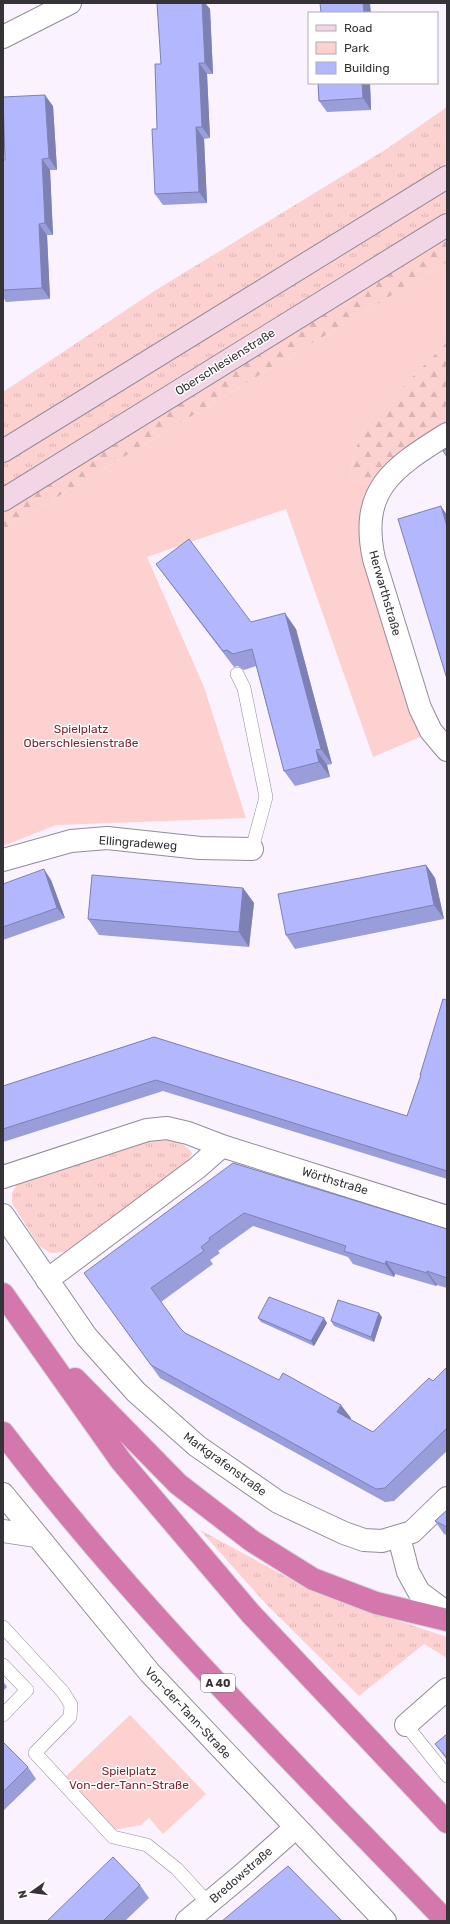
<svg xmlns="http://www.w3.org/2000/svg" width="450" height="1924" font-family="Rubik,sans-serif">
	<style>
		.grass { fill: url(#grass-tufts) }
		.forest { fill: url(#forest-firs) }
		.park { fill: #fcd1d0 }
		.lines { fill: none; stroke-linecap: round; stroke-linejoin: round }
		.lane-casing { stroke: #938c98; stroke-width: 14 }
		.street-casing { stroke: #938c98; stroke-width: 24 }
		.secondary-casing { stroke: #938c98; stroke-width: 24 }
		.highway-casing { stroke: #d7d6d7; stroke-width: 24 }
		.lane { stroke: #fff; stroke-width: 13 }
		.street { stroke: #fff; stroke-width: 22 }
		.secondary { stroke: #f2d6e6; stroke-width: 22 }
		.highway { stroke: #d477ac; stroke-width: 22 }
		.wall { fill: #999dda }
		.shaded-wall { fill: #7d80b2 }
		.building { fill: #b2b7fe; stroke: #7d80b2 }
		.labels { text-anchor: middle; stroke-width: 3; stroke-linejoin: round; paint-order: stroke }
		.shield { fill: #fff; stroke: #727074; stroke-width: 1 }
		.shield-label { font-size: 11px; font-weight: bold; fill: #363338 }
		.street-label { font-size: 12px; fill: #363338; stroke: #fff }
		.park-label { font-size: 12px; fill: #84232f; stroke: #fff }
	</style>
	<defs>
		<pattern id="grass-tufts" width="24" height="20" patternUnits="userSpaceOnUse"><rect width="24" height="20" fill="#fcd1d0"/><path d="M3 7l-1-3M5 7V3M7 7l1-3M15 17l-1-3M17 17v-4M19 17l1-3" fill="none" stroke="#d9b4b3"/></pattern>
		<pattern id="forest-firs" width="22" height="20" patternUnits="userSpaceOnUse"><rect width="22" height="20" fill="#fcd1d0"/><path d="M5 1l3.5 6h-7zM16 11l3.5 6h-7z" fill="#d9b4b3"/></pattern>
	</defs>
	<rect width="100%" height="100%" fill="#faf2ff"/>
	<path class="grass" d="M447,107v69l-444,273v-57l153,-102 229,-140z
		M447,178v46l-444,274v-46z
		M156,1138c13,1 28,3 36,15l-5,10 -123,89 -13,1 -12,-7 -27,-43v-10l5,-9z
		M200,1530l118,64 129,43v21l-23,-14 -65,52 -92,-91z"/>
	<path class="forest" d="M447,228v34l-444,268v-28z
		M447,342v91l-66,54 -31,-7 3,-22 7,-22 13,-20z"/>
	<path class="park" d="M447,262v80l-74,74 -13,20 -7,22 -3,22 31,7 -11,26 57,221 -54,23 -87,-248 -139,48 57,130 42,131 -190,7 -53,21v-316z
		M130,1715l76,79 -43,40 -14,-16 -8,7 -27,5 -49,-53z"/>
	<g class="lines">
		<g class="lane-casing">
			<path id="lane" d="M237,674l7,14 22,109 -14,52
				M3,1627l60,65 8,13 -1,12 -35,36 78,84 34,8 30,24 31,34
				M3,1665l24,25 -24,25
				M406,1725l41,51"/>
		</g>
		<g class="street-casing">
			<path id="street" d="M3,37l67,-34
				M447,434c-54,34 -88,55 -73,125l46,149 11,23 16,19
				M3,860l68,-19 36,-3 93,10 52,1
				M3,1177l144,-47 20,-2 21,5 34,13 225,71
				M3,1215l83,121 50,56 61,54 81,56 66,31 20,7 18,1 30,-9 35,-34
				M47,1280l150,-112 25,-22
				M3,1494l147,179 235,248
				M3,1531l33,5
				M399,1537l9,35 11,20 28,21
				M406,1725l41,-36
				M187,1921l55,-46 53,-47"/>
		</g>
		<g class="secondary-casing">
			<path id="secondary" d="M3,451l444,-274
				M3,500l444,-275"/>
		</g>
		<g class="highway-casing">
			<path id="highway" d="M3,1294l118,167 130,153 196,208
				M75,1379l103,105 74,57 61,38 63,24 71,17
				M3,1433c133,175 291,330 443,488"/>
		</g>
		<use href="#lane" class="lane"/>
		<use href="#street" class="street"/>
		<use href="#secondary" class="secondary"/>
		<use href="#highway" class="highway"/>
	</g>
	<path class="wall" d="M202,3h3l5,6 3,65h-6l3,64 -6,1 3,64 -44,2 -8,-11 2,-65 4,-65z
		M318,83h52l1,27 -44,2 -8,-11z
		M53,106l4,64h-7l3,65h-6l3,64 -44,3 -3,-5v-137h2z
		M156,564l95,58 45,7 36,135 -5,1 3,12 -35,9 -11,-15 -28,-105 -12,4 -6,-4 -4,1 -67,-88z
		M426,865l9,13 9,41 -149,30 -9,-14z
		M51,880l14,38 -62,22v-56z
		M243,888l11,15 -5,44 -150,-12 -11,-16z
		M447,1000v179l-284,-88 -160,51v-56l151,-49 253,79 14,-40 -1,-1z
		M233,1163l214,66v59l-10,-3 -1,1 -41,-12 -1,3 -41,-13 -5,-7 -95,-31 -35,25 2,2 -10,7 3,4 -52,38 19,26 5,5 166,85 -1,1 23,13 60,-51 14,-14v84l-53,50 -9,1 -225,-124 -66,-92z
		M382,1317l-8,25 -40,-16 -3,-5z
		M258,1318l69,5 -13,23 -53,-24z
		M447,1510v25l-3,-1 -9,-13z
		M3,1681l4,6 -4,4z
		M447,1734v26l-12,-16z
		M3,1742l25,25 8,12 -33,32z
		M140,1885l9,13 -24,23h-78z"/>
	<path class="shaded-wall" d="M202,3h3l5,6 3,65 -8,-11z
		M363,3h7l1,10h-7z
		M199,63l8,11 3,64 -8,-11z
		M362,83h8l1,27 -8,-12z
		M45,95l8,11 4,64 -8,-12z
		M196,127l8,12 3,64 -8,-11z
		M42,159l8,11 3,65 -8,-12z
		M39,224l8,11 3,64 -8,-11z
		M441,506l6,9v12z
		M285,613l11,16 36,135 -11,-15z
		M316,750l11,15 3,12 -11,-15z
		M426,865l9,13 9,41 -10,-14z
		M44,869l7,11 14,38 -8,-10z
		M243,888l11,15 -5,44 -10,-15z
		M386,1261l9,13 -1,3 -9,-13z
		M427,1271l10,14 -1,1 -9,-13z
		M379,1313l3,4 -8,25 -3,-5z
		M324,1318l3,5 -13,23 -3,-5z
		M341,1405l10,13 -4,7 -10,-13z"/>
	<path class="building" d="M157,3h45l3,60h-6l3,64h-6l3,65 -44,2 -3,-65h5l-2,-65h6z
		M320,3h43l1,10h-43z
		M318,83h44l1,15 -44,3z
		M45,95l4,63 -7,1 3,64 -6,1 3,64 -39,2v-130h2l-2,-63z
		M447,449v8l-4,-6z
		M441,506l6,21v152l-49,-160z
		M189,539l62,83 34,-9 36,136 -5,1 3,12 -35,9 -32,-122 -19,5 -6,-4 -4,1 -67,-87z
		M426,865l8,40 -148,30 -8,-41z
		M44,869l13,39 -54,19v-43z
		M92,875l151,13 -4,44 -151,-13z
		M443,999l4,1v171l-291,-91 -153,49v-43l151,-49 253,79 14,-41h-1z
		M233,1163l214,66v49l-20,-7v2l-41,-12 -1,3 -41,-13 2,-5 -102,-33 -35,25 1,2 -9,7 3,4 -53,37 29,40 5,5 94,47 4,-7 58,32 -4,7 36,20 56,-54 4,3 14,-14v61l-62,60 -9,1 -225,-124 -67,-92z
		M269,1297l55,21 -13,23 -53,-23z
		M338,1300l41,13 -8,24 -40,-16z
		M447,1510v17l-12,-6z
		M447,1734v24l-12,-14z
		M3,1742l25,25 -25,25z
		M113,1857l27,28 -37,36h-56z
		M288,1866l54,55h-120z"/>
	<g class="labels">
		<rect class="shield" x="201" y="1674" width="34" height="18" rx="3"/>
		<g class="shield-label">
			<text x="218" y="1687">A 40</text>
		</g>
		<g class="street-label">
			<text transform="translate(225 362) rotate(-32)" y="4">Oberschlesienstraße</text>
			<text transform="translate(385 593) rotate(74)" y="4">Herwarthstraße</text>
			<text transform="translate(138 843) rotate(4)" y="4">Ellingradeweg</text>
			<text transform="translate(335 1181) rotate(17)" y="4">Wörthstraße</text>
			<text transform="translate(225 1464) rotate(36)" y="4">Markgrafenstraße</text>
			<text transform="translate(188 1713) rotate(47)" y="4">Von-der-Tann-Straße</text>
			<text transform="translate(241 1875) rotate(-41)" y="4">Bredowstraße</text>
		</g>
		<g class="park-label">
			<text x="81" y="733">Spielplatz<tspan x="81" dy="14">Oberschlesienstraße</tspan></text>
			<text x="129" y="1775">Spielplatz<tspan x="129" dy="14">Von-der-Tann-Straße</tspan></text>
		</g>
	</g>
	<rect width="450" height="1924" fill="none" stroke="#363338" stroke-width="8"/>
	<rect x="308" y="12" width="130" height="72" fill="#ffffff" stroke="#afadaf"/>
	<rect x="316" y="25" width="20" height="6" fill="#f2d6e6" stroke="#afadaf"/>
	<text x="344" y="32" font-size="12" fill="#363338">Road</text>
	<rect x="316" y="42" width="20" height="12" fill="#fcd1d0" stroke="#afadaf"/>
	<text x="344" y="52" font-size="12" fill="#363338">Park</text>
	<rect x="316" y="62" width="20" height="12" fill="#b2b7fe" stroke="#afadaf"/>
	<text x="344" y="72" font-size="12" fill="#363338">Building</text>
	<g transform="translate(32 1892) rotate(256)" stroke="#ffffff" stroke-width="3" paint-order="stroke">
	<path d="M0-3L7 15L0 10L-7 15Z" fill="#363338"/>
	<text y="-6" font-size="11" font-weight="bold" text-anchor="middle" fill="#363338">N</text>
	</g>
</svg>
